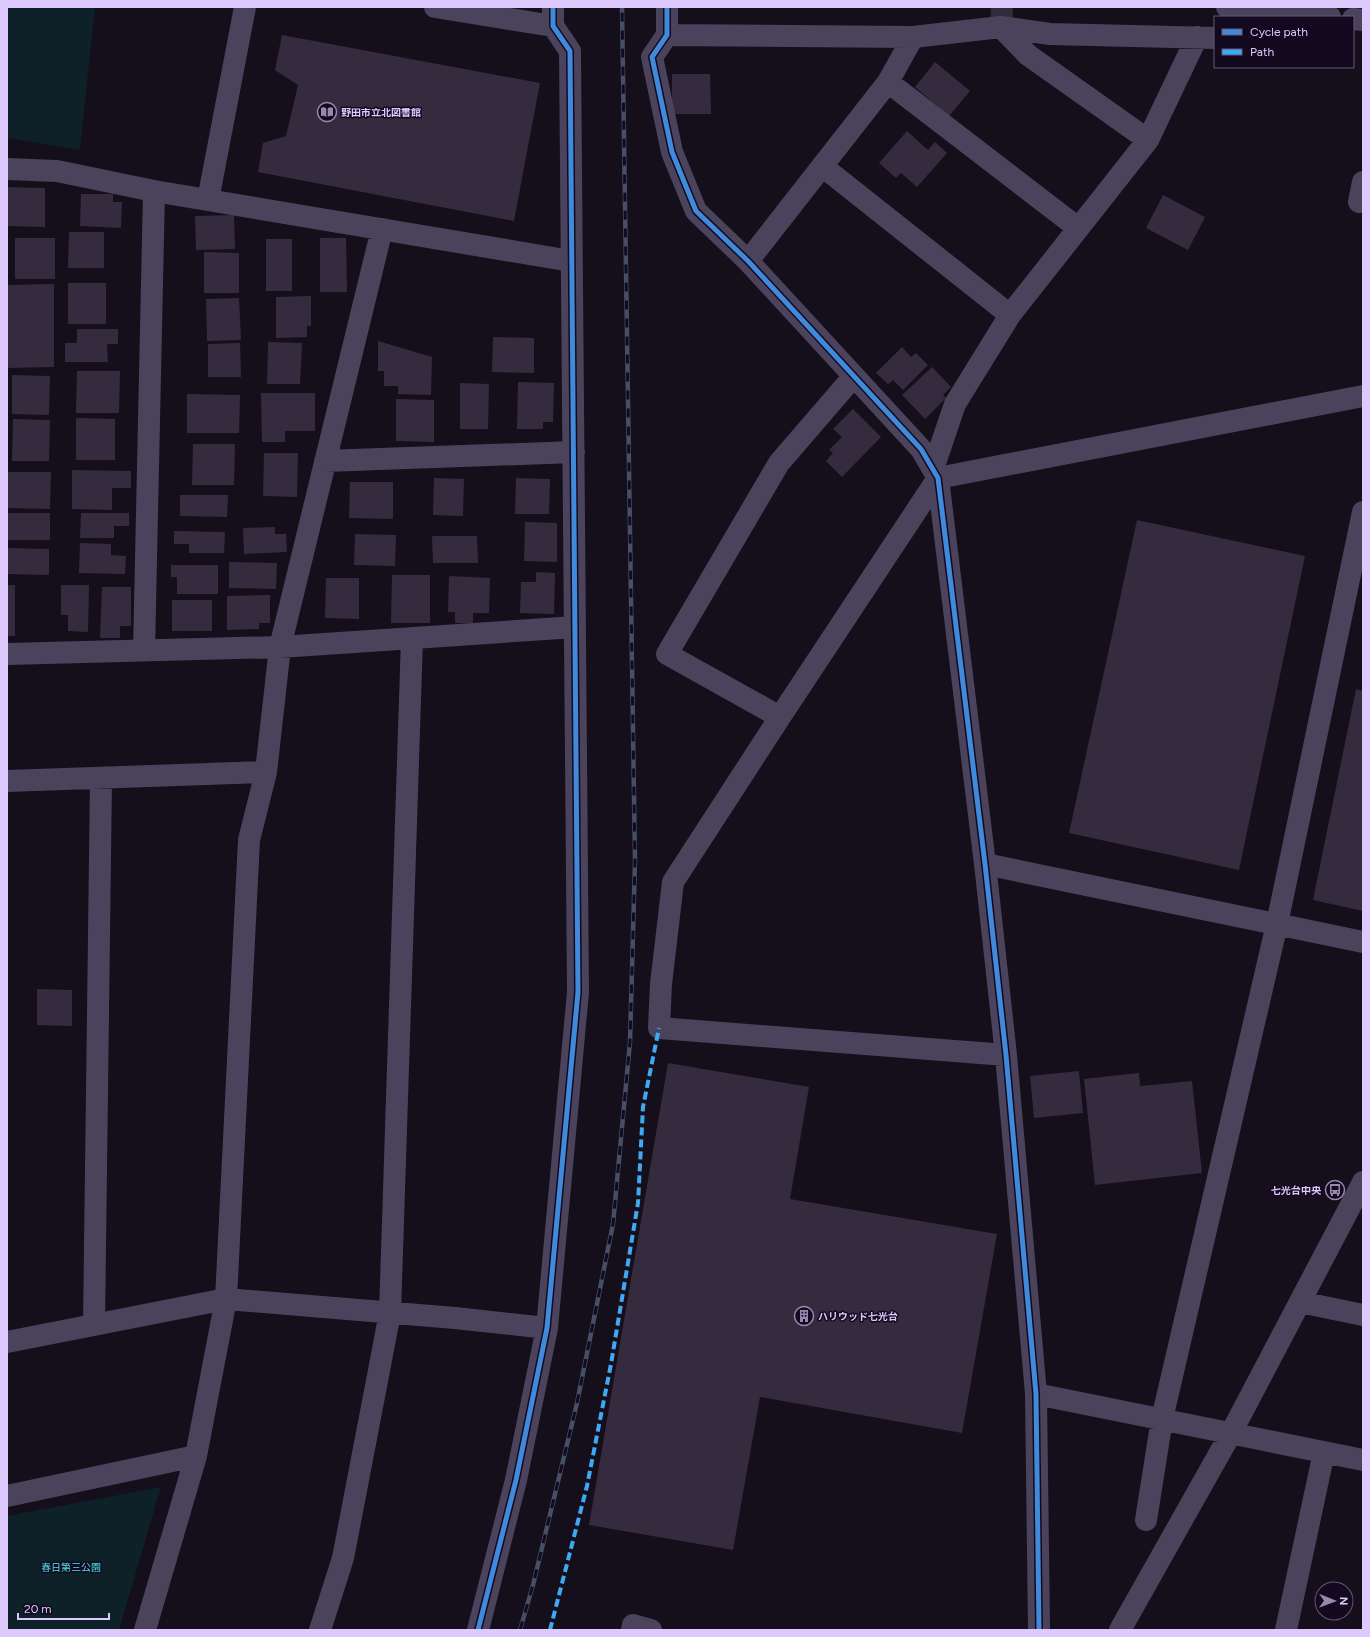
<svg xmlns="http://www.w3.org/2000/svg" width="1370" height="1637" font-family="Figtree,'Noto Sans JP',sans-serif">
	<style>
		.green { fill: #0e2028 }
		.building { fill: #342c3e }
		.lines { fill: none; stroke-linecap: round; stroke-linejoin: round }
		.minor-tunnel { stroke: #322b3c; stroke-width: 22; stroke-dasharray: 22 11; stroke-linecap: butt }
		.minor { stroke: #4b435c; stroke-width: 22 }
		.rail-casing { stroke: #454f67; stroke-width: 4.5 }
		.rail { stroke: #140a1f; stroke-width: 3; stroke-dasharray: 9; stroke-linecap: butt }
		.quiet { stroke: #3fa9f5; stroke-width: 4; stroke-dasharray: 8 4; stroke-linecap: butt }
		.cycleway-casing { stroke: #140a1f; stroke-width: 8 }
		.cycleway { stroke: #408adc; stroke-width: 5 }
		.labels { text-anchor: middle; stroke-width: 3; stroke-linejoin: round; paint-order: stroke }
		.poi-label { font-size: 10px; font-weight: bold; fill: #dec9ff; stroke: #140a1f; text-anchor: start }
		.park-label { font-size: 10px; fill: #4ae5e9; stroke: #140a1f }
	</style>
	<rect width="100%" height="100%" fill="#140f1a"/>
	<path class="green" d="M7,7h88l-15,143 -73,-12z
		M161,1487l-42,143h-112v-114z"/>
	<path class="building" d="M282,35l258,48 -26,138 -256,-49 5,-29 23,-7 12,-51 -23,-15z
		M935,62l35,29 -21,25 -34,-29z
		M672,74h38l1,40h-39z
		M907,131l21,19 7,-8 12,11 -30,34 -16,-14 -5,5 -17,-15z
		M7,187l38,1v39l-38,-1z
		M81,194h32v8h9l-1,26 -41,-2z
		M1163,195l42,22 -17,33 -42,-22z
		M234,215l1,34 -39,1 -1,-34z
		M69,232h35v36h-36z
		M15,238h40v41h-40z
		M320,238h26l1,54h-27z
		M266,239h26v52h-26z
		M204,252l35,1v40h-35z
		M68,283h38v41h-38z
		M54,284v83l-47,1v-83z
		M311,296v30h-4v11l-31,1v-41z
		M239,298l2,42 -34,1 -1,-42z
		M77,329h41v15h-11l1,18h-43v-19h12z
		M493,337l41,1v35l-42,-1z
		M378,341l54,16 -1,38 -33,-1v-8h-14v-15h-6z
		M268,342l34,1 -2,41h-33z
		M240,343l1,34h-33v-33z
		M902,347l9,10 5,-4 12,12 -25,25 -10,-10 -5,4 -12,-11z
		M932,367l19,20 -8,8 3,3 -21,21 -23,-24z
		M77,371h43l-1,42h-43z
		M12,375l38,1 -1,39 -37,-1z
		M518,382l36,1 -1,39h-10v7h-26z
		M460,383l29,1 -1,45h-28z
		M261,393h54v38h-30v11h-23z
		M187,394l53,1 -1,38h-52z
		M396,399l38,1v42l-38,-1z
		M853,409l28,28 -39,40 -16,-16 7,-8 -4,-3 13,-13 -9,-8z
		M76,418l39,1v41h-39z
		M13,419l37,1 -1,41h-37z
		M193,444h42l-1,41h-42z
		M264,453h34l-1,44 -34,-1z
		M72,470l59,1v17h-19v22l-40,-1z
		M7,472h44l-1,37 -43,-1z
		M434,478l30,1 -1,37 -30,-1z
		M516,478l34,1 -1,35h-34z
		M350,482h43v37l-44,-1z
		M180,495h48l-1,22 -47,-1z
		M7,513h43v27h-43z
		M81,513h48v13h-15v12h-34z
		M1137,520l168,36 -66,314 -170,-37z
		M525,522l32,1v39l-33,-1z
		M275,527v7h11l1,18 -43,2 -1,-26z
		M174,531l51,1 -1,21h-35v-9h-15z
		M355,534l41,1 -1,31 -41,-1z
		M432,536h45l1,27h-45z
		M80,543l31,1v11l15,1 -1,18 -46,-1z
		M8,548l41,1v26l-42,-1z
		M229,562l48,1 -1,26 -47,-1z
		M171,565h47v29h-41v-17h-6z
		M536,572l19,1 -1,41 -34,-1 1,-31h15z
		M392,575h38v48h-39z
		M449,576l41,2 -1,35h-16v10h-18v-11h-7z
		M326,578h33v41l-34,-1z
		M7,585h8v51h-8z
		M61,585h28l-1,47 -20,-1v-16h-7z
		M102,587h29v39h-11v12h-20z
		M270,595v28h-11v6l-32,1v-34z
		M172,600h40v31h-40z
		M1356,689l7,2v220l-50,-11z
		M37,989l35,1v36l-35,-1z
		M668,1063l141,24 -19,112 207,35 -35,199 -202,-36 -27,153 -144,-25z
		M1079,1071l4,42 -49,5 -4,-42z
		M1139,1073l1,13 52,-5 10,92 -107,12 -11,-106z"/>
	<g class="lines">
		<path class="minor-tunnel" d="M1001,27l1,-20"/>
		<path class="minor" d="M435,7l118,19
			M667,7v28l-15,22 20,95 24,59 52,50 173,188 17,29 47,386 21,191 30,339 3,236
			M1227,7l103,10
			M1353,19l10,1
			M1001,27l27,28 120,85
			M667,35l246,2 88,-10 49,7 165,4
			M888,82l190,146
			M822,166l188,149
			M7,169l50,2 97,20 417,70
			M208,200l37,-193
			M1359,202l4,-20
			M748,261l140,-179 25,-45
			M325,461l249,-9
			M933,469l22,-65 55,-89 138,-175 49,-103
			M144,651l10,-460
			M7,654l273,-7 295,-20
			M780,717l-113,-63 112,-191 75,-87
			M7,781l259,-9
			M985,864l378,78
			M1006,1055l-347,-27 2,-44 12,-102 107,-165 158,-239 425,-82
			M1300,1302l63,13
			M94,1325l7,-547
			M7,1342l219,-43 229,19 92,10
			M1036,1394l327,66
			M7,1496l189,-40
			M1146,1520l16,-101 115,-495 86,-412
			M145,1630l51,-174 30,-157 23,-459 17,-68 14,-125 102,-418
			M320,1630l23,-72 47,-245 22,-675
			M478,1630l38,-150 31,-152 31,-336 -8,-941 -17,-25v-19
			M632,1630l1,-5 18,5
			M1120,1630l111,-197 132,-251
			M1286,1630l38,-178"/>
		<g class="rail-casing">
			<path id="rail" d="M520,1630l13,-45 44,-182 36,-179 17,-182 5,-181 -13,-854"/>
		</g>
		<use href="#rail" class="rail"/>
		<path class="quiet" d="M550,1630l37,-144 24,-122 27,-161 5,-96 16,-79"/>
		<g class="cycleway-casing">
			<path id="cycleway" d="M667,7v28l-15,22 20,95 24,59 52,50 173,188 17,29 47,386 21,191 30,339 3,236
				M478,1630l38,-150 31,-152 31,-336 -8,-941 -17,-25v-19"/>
		</g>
		<use href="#cycleway" class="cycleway"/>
	</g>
	<defs>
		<g id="library-ring" transform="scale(1)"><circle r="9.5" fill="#140a1f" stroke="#9788af" stroke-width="1.5"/><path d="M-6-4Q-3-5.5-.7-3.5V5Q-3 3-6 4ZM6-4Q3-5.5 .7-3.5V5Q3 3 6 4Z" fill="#9788af"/></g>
		<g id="bus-ring" transform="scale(1)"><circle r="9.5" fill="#140a1f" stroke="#9788af" stroke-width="1.5"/><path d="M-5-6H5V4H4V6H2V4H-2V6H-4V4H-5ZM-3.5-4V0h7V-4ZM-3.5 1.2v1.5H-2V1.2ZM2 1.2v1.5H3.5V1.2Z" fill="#9788af"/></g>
		<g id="building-ring" transform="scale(1)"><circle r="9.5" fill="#140a1f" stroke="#9788af" stroke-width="1.5"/><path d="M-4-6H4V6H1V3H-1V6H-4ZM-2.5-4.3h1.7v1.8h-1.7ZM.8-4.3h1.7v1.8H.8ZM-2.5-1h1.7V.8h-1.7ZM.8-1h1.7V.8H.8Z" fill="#9788af"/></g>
	</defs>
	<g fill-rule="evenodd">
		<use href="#library-ring" x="327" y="112"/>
		<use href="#bus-ring" x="1335" y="1190"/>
		<use href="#building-ring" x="804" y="1316"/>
	</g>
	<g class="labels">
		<g class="poi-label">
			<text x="341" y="116">野田市立北図書館</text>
			<text x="1321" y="1194" text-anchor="end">七光台中央</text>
			<text x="818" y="1320">ハリウッド七光台</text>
		</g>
		<g class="park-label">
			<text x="71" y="1571">春日第三公園</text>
		</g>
	</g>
	<rect width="1370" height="1637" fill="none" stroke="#dec9ff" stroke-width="16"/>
	<rect x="1214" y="16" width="140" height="52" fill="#140a1f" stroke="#655679"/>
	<rect x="1222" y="29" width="20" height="6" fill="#408adc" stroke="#655679"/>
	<text x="1250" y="36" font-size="12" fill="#dec9ff">Cycle path</text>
	<rect x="1222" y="49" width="20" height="6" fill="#3fa9f5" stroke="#655679"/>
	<text x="1250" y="56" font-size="12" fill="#dec9ff">Path</text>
	<g transform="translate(1334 1601) rotate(91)"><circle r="19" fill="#140a1f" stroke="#655679"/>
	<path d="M0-3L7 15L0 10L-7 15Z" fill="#9788af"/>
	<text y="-6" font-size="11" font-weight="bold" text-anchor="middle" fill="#dec9ff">N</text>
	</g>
	<path d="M18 1613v6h91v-6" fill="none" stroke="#dec9ff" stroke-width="2"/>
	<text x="24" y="1613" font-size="12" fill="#dec9ff" stroke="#140a1f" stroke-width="3" paint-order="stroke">20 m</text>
</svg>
